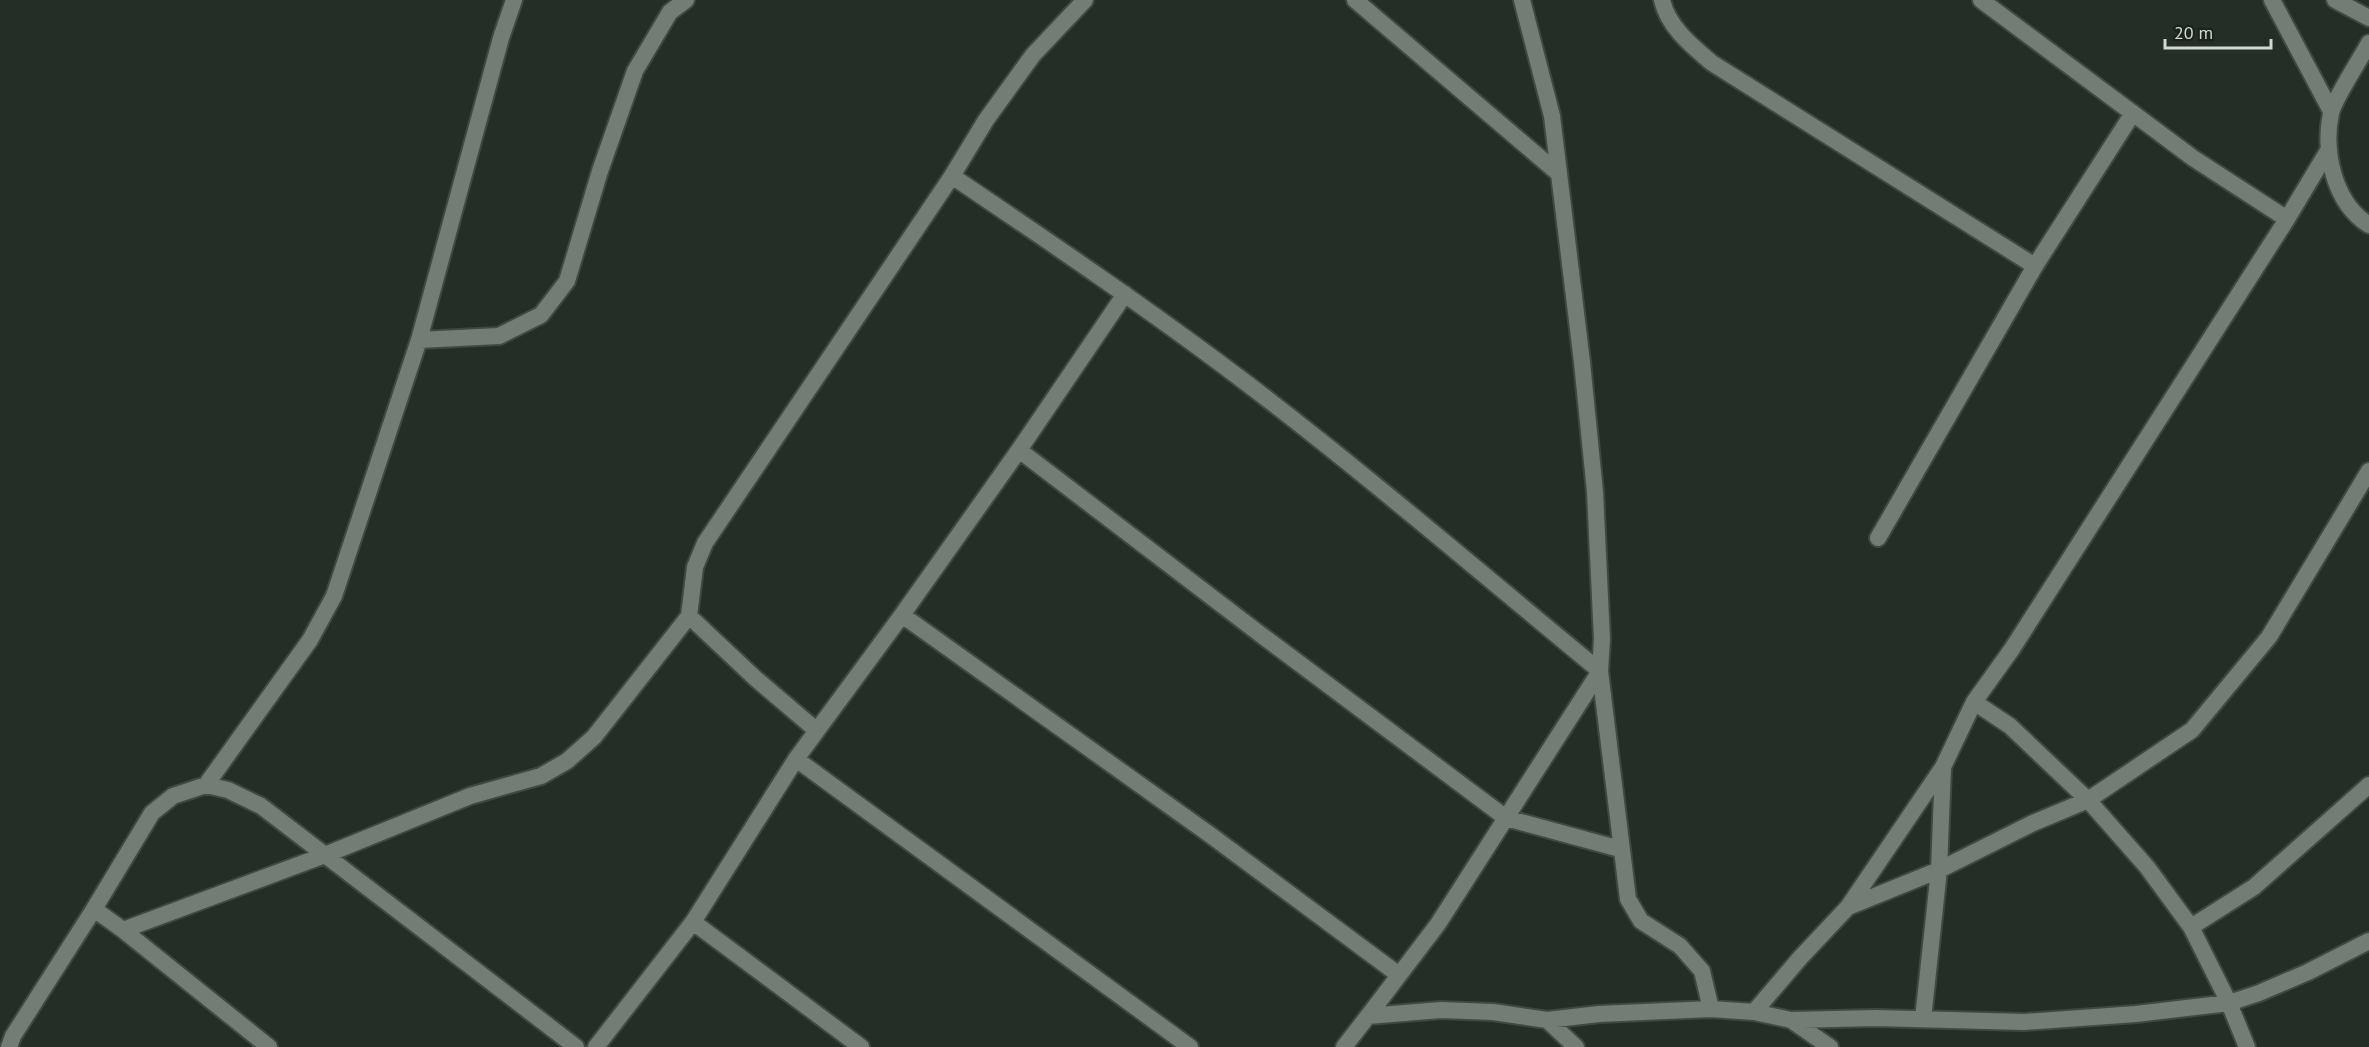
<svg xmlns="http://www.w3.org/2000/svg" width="2369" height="1047" font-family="'PT Sans',sans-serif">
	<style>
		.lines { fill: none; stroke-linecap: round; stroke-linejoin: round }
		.minor-casing { stroke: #414843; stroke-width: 20 }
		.minor { stroke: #737c75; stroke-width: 16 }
	</style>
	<rect width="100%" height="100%" fill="#252d27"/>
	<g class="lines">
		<g class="minor-casing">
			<path id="minor" d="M1355,0l203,173
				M1662,0c6,27 30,46 50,63l323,203
				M1981,0l212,158 94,61
				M2272,0l59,111
				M2335,0l34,18
				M2369,43c-8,15 -35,56 -38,70 -8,39 3,90 38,112
				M952,176c99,67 198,134 293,206 121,92 237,192 355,289l28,228 13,22 39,25 22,25 9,38
				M419,340l80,-4 42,-21 26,-34 33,-110 35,-100 35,-59 16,-12
				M1019,450l241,184 246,184 114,31
				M1878,538l157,-272 98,-153
				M902,615l307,219 190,141
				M1974,702l36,24 21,20 57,54 59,67 44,60 38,76 18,44
				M816,730l-61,-52 -66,-62 6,-49 10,-24 247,-367 34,-56 47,-65 52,-55
				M796,759l106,-144 117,-165 106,-156
				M206,785l104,-145 24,-44 85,-256 82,-302 13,-38
				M1848,907l91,-37 94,-47 55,-23 104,-70 77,-93 100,-166
				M94,909l58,-96 21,-17 33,-11 22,5 33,16 315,241
				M693,922l168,125
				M2191,927l63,-40 115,-102
				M123,930l202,-75 145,-59 71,-20 26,-15 27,-24 95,-121
				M1754,1012l46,-54 48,-51 95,-140 31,-65 38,-53 275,-430 42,-70
				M1368,1016l70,-92 162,-253 2,-32 -7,-147 -13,-130 -30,-246 -30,-116
				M1923,1019l16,-149 4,-102
				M1547,1020l29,27
				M1791,1020l39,27
				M9,1047l4,-11 81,-127 29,21 146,117
				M596,1047l97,-125 103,-163 394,288
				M1344,1047l24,-31 73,-6 52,2 54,8 52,-6 112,-5 43,3 37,8 85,-2 148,4 112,-8 93,-11 30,-10 49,-21 61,-31"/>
		</g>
		<use href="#minor" class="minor"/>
	</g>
	<path d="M2165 39v9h106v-9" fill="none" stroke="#d3d8d4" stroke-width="3"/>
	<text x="2174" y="39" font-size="18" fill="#d3d8d4" stroke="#1c231d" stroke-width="4.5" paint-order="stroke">20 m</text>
</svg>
